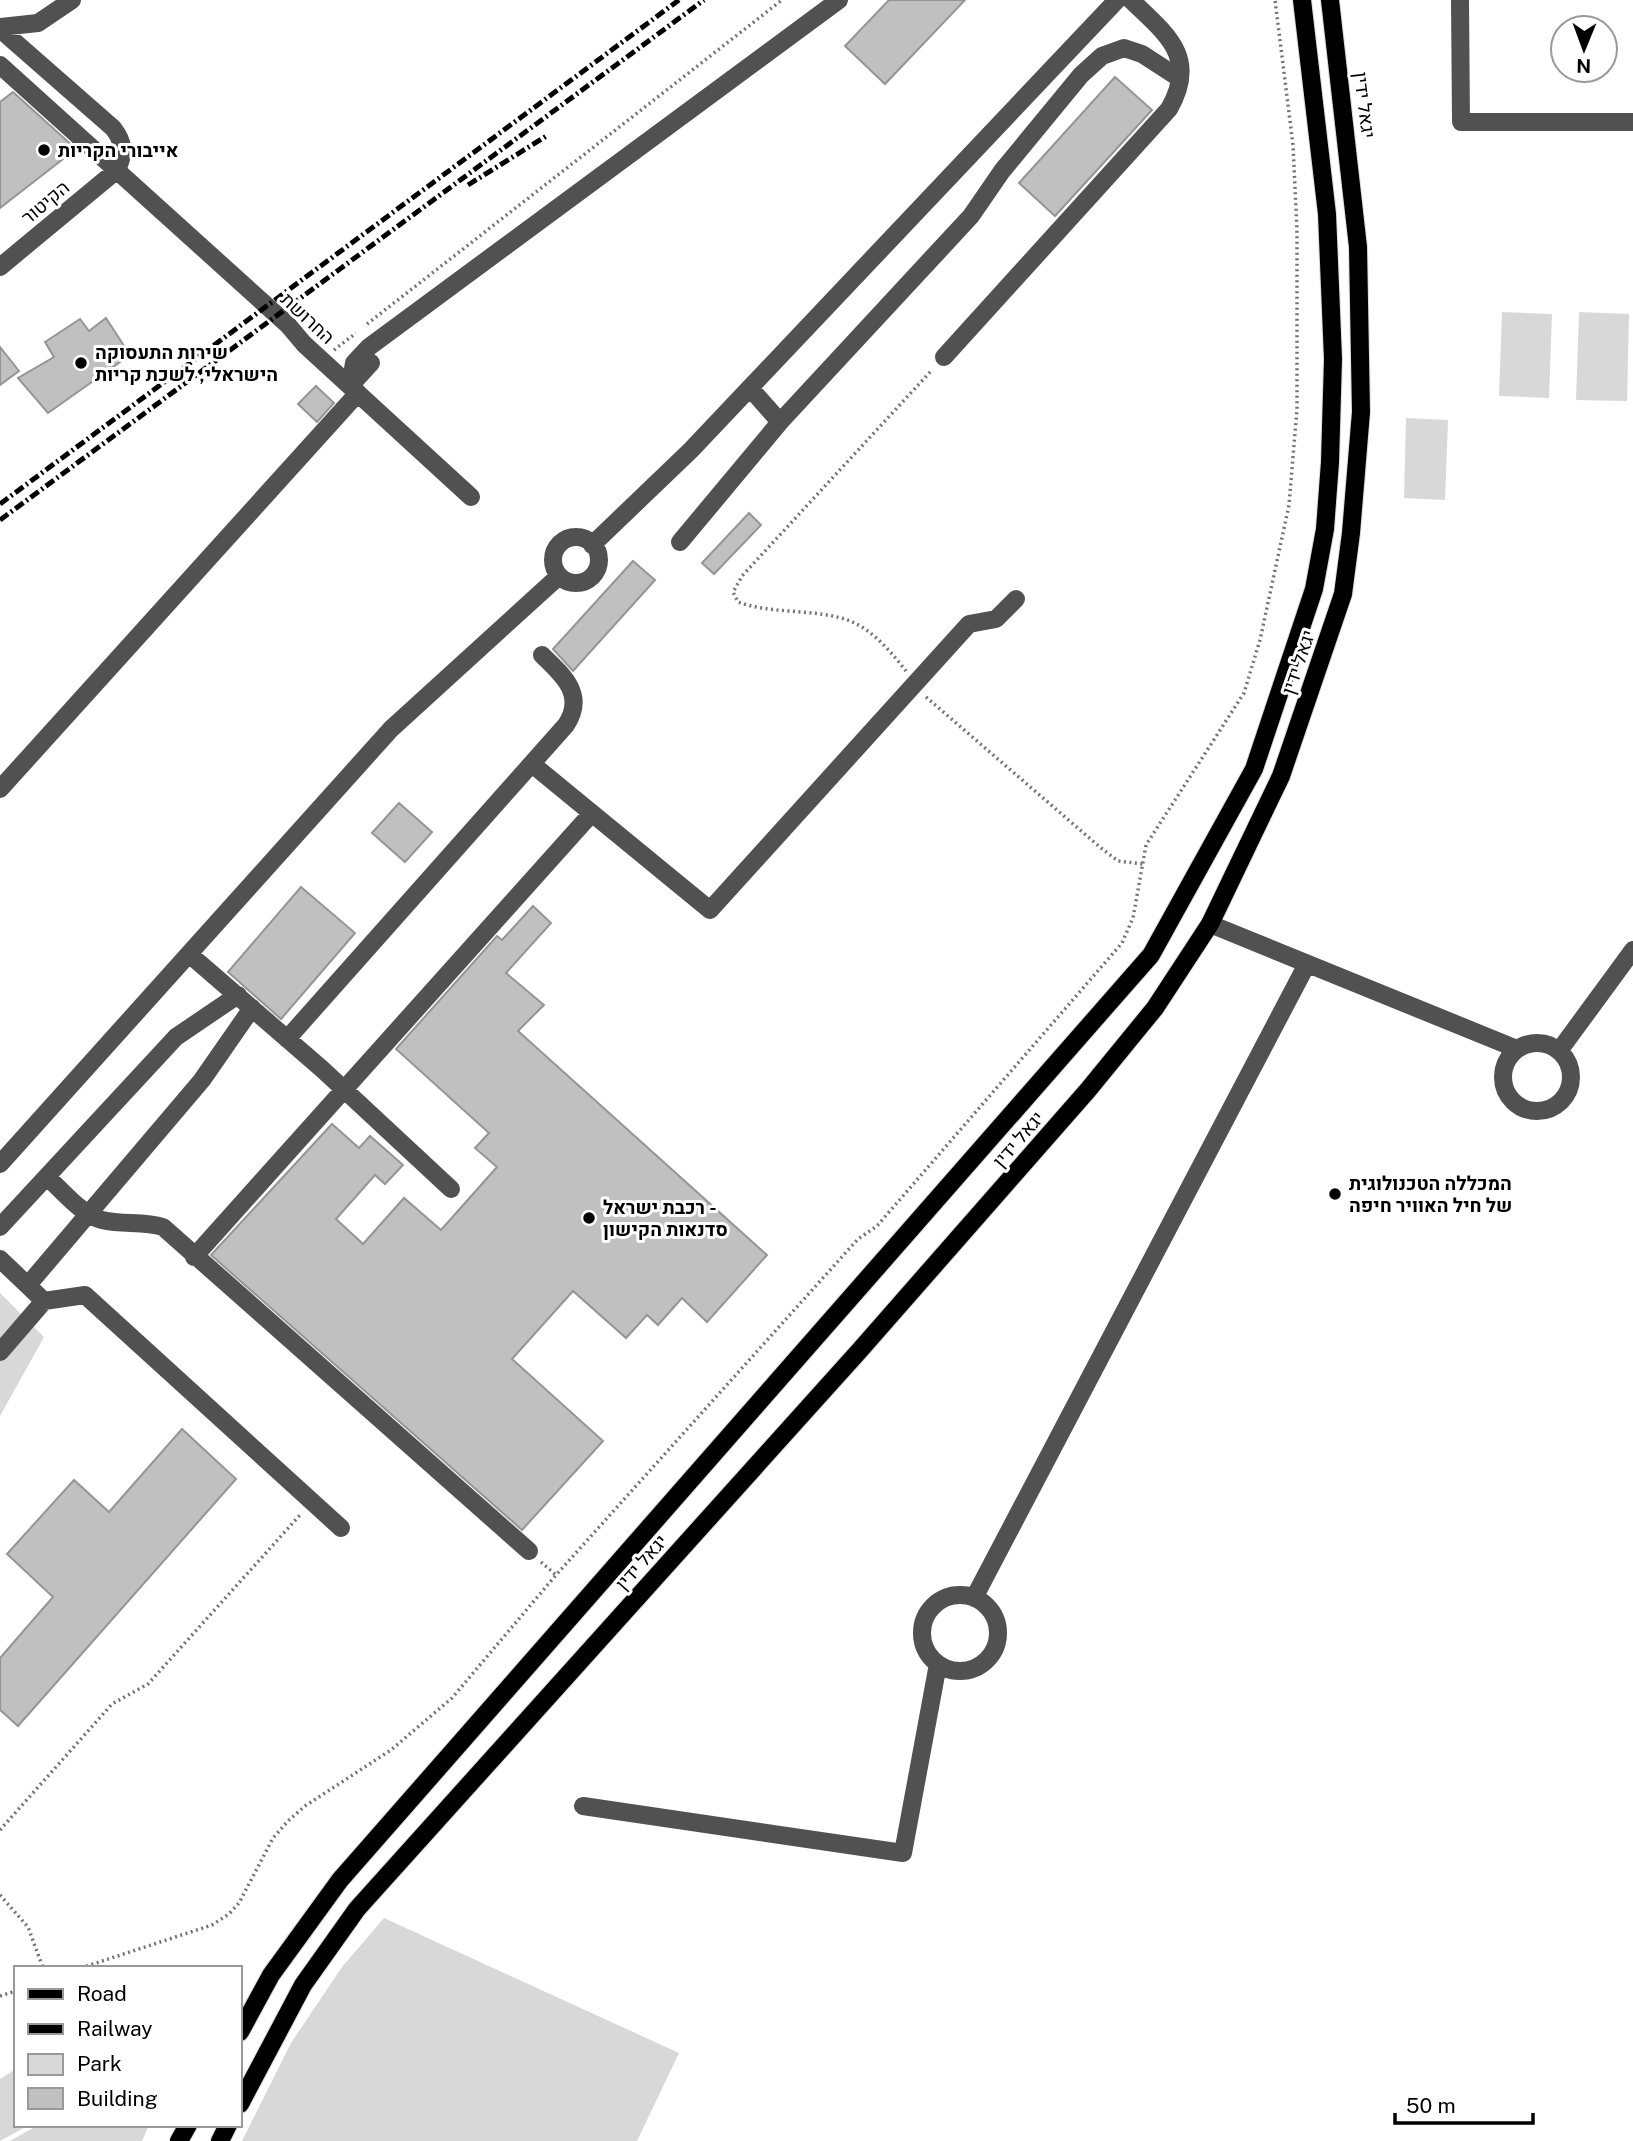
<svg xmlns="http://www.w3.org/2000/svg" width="1633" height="2141" font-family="'Public Sans',Heebo,sans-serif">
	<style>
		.green { fill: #d8d8d8 }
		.building { fill: #c0c0c0; stroke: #959595; stroke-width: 2 }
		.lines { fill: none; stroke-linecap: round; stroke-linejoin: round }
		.major-casing { stroke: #dbdbdb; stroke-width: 20 }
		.path { stroke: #737373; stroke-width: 3.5; stroke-dasharray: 2 3.5; stroke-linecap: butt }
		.minor { stroke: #515151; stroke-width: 18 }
		.major { stroke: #000; stroke-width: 18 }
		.rail { stroke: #000; stroke-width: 5; stroke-dasharray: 10 3.5 2 3.5; stroke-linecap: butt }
		.poi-dot { fill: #000; stroke: #fff; stroke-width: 2.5 }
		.labels { text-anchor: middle; stroke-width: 6; stroke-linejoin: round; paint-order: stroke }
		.street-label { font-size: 19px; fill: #000; stroke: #fff }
		.poi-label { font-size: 19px; font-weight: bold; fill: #000; stroke: #fff; text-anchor: start }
	</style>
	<rect width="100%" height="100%" fill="#fff"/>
	<path class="green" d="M1502,312l50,2 -3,84 -50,-2z
		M1579,312l50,2 -2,87 -51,-1z
		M1406,418l42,2 -3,80 -41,-2z
		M0,1293l44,44 -44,79z
		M384,1918l295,135 -42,88h-395l49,-98 51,-76z
		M16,2069v56h13l-29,16v-62z
		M38,2125h111l-7,16h-132z"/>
	<path class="building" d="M889,0h76l-80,84 -40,-38z
		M1115,77l37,33 -97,106 -36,-33z
		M13,92l63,57 -76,59v-106z
		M106,318l24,37 -82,58 -30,-35 36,-21 -9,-15 35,-23 9,12z
		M0,347l19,24 -19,14z
		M316,386l18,17 -17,19 -19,-18z
		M749,513l12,12 -47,49 -12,-11z
		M633,561l22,19 -82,91 -20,-22z
		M399,803l33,29 -27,30 -33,-29z
		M301,887l54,46 -74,86 -53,-47z
		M533,906l18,17 -45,50 38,32 -26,26 249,224 -60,67 -25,-24 -24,27 -11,-10 -21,23 -53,-47 -61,68 91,82 -81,89 -311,-275 121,-131 27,24 11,-12 33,29 -18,19 -10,-9 -39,44 27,25 41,-46 37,32 56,-63 -22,-19 14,-15 -93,-84 101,-113 5,4z
		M182,1429l54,50 -218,247 -18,-16v-52l53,-61 -46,-43 67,-74 35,32z"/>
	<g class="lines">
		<g class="major-casing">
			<path id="major" d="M240,2032l31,-57 69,-95 811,-925 103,-186 60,-180 11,-60 5,-67 3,-103 -6,-145 -25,-214
				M240,2104l63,-119 54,-76 503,-559 228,-260 67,-82 55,-84 71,-148 62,-182 8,-61 10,-121 -3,-165 -28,-247
				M179,2141l9,-16
				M220,2141l8,-16"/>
		</g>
		<path class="path" d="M367,324l415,-324
			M334,350l22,-17
			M906,671c-15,-19 -33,-41 -56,-50 -34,-13 -76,-6 -112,-19l-5,-10 9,-16 190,-206
			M926,697l175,151 17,13 25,3
			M541,1562l15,13
			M0,1830l112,-126 36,-20 152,-169
			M0,1895l28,32 15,41
			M81,1968l131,-43 17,-11 10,-11 34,-65 15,-17 17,-15 86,-56 61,-52 104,-123 302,-336 19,-13 245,-283 11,-25 13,-73 98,-152 16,-53 29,-135 8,-96v-179l-4,-85 -18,-145
			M0,1996l16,-5"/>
		<path class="minor" d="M1460,0l1,122h172
			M0,27l38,-4 34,-23
			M0,29l113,99c11,14 12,25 4,42l-117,97
			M0,65l288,260 16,19 167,153
			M944,357l225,-248c30,-52 -3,-75 -38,-109
			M350,386l4,-23 15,-16 470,-347
			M350,386l21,-23
			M750,388l30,34
			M553 560a23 23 0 1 1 46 0a23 23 0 1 1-46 0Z
			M680,542l100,-120 191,-206 31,-45 79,-96 21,-19 22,-8 18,6 37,24
			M592,545l99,-95 426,-450
			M532,764l178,146 259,-286 27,-5 20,-20
			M0,789l358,-396
			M1210,924l307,125
			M189,954l133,115 129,120
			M287,1039l279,-314c20,-30 -3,-50 -24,-70
			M1503 1077a34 34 0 1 1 68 0a34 34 0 1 1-68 0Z
			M1559,1051l74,-101
			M0,1164l391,-435 168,-153
			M48,1178c16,14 34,37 54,42 21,5 41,1 61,7l366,324
			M0,1227l176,-190 62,-42
			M194,1257l398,-444
			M0,1259l44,42 41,-6 256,233
			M28,1285l174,-205 50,-72
			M0,1352l44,-51
			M922 1633a38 38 0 1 1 76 0a38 38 0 1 1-76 0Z
			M974,1598l333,-634
			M583,1806l320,47 35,-189"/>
		<use href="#major" class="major"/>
		<path class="rail" d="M468,185l80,-50
			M0,504l679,-504
			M0,520l704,-520"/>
	</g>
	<g class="poi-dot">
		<circle cx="44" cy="150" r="7"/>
		<circle cx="81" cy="363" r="7"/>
		<circle cx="1335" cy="1194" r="7"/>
		<circle cx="589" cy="1218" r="7"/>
	</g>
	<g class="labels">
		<g class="street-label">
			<text transform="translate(1365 105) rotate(83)" y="7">יגאל ידין</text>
			<text transform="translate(45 202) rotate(-40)" y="7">הקיטור</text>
			<text transform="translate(308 318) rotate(43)" y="7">החרושת</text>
			<text transform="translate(1298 662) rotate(-71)" y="7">יגאל ידין</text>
			<text transform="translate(1018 1139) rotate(-49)" y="7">יגאל ידין</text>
			<text transform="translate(641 1562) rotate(-48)" y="7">יגאל ידין</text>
		</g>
		<g class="poi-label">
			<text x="58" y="157">אייבורי הקריות</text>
			<text x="95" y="359">שירות התעסוקה<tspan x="95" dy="22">הישראלי, לשכת קריות</tspan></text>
			<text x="1349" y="1190">המכללה הטכנולוגית<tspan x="1349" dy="22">של חיל האוויר חיפה</tspan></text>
			<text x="603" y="1214">רכבת ישראל -<tspan x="603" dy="22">סדנאות הקישון</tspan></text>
		</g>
	</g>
	<rect x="14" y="1966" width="228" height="161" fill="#ffffff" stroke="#999999" stroke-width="2"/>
	<rect x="28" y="1989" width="35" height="10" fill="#000000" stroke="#999999" stroke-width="2"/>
	<text x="77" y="2001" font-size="21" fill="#000000">Road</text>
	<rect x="28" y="2024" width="35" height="10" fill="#000000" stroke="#999999" stroke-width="2"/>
	<text x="77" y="2036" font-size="21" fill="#000000">Railway</text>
	<rect x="28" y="2054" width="35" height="21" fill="#d8d8d8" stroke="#999999" stroke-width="2"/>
	<text x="77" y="2071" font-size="21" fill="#000000">Park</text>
	<rect x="28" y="2088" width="35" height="21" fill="#c0c0c0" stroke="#999999" stroke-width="2"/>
	<text x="77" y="2106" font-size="21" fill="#000000">Building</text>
	<g transform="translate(1584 49) rotate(181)"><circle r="33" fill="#ffffff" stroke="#999999" stroke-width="2"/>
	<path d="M0-5L12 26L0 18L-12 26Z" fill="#000000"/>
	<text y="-10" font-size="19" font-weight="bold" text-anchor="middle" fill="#000000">N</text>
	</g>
	<path d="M1395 2113v10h138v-10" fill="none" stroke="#000000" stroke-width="3.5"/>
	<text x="1406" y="2113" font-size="21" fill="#000000" stroke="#ffffff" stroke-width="5" paint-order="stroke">50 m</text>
</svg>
